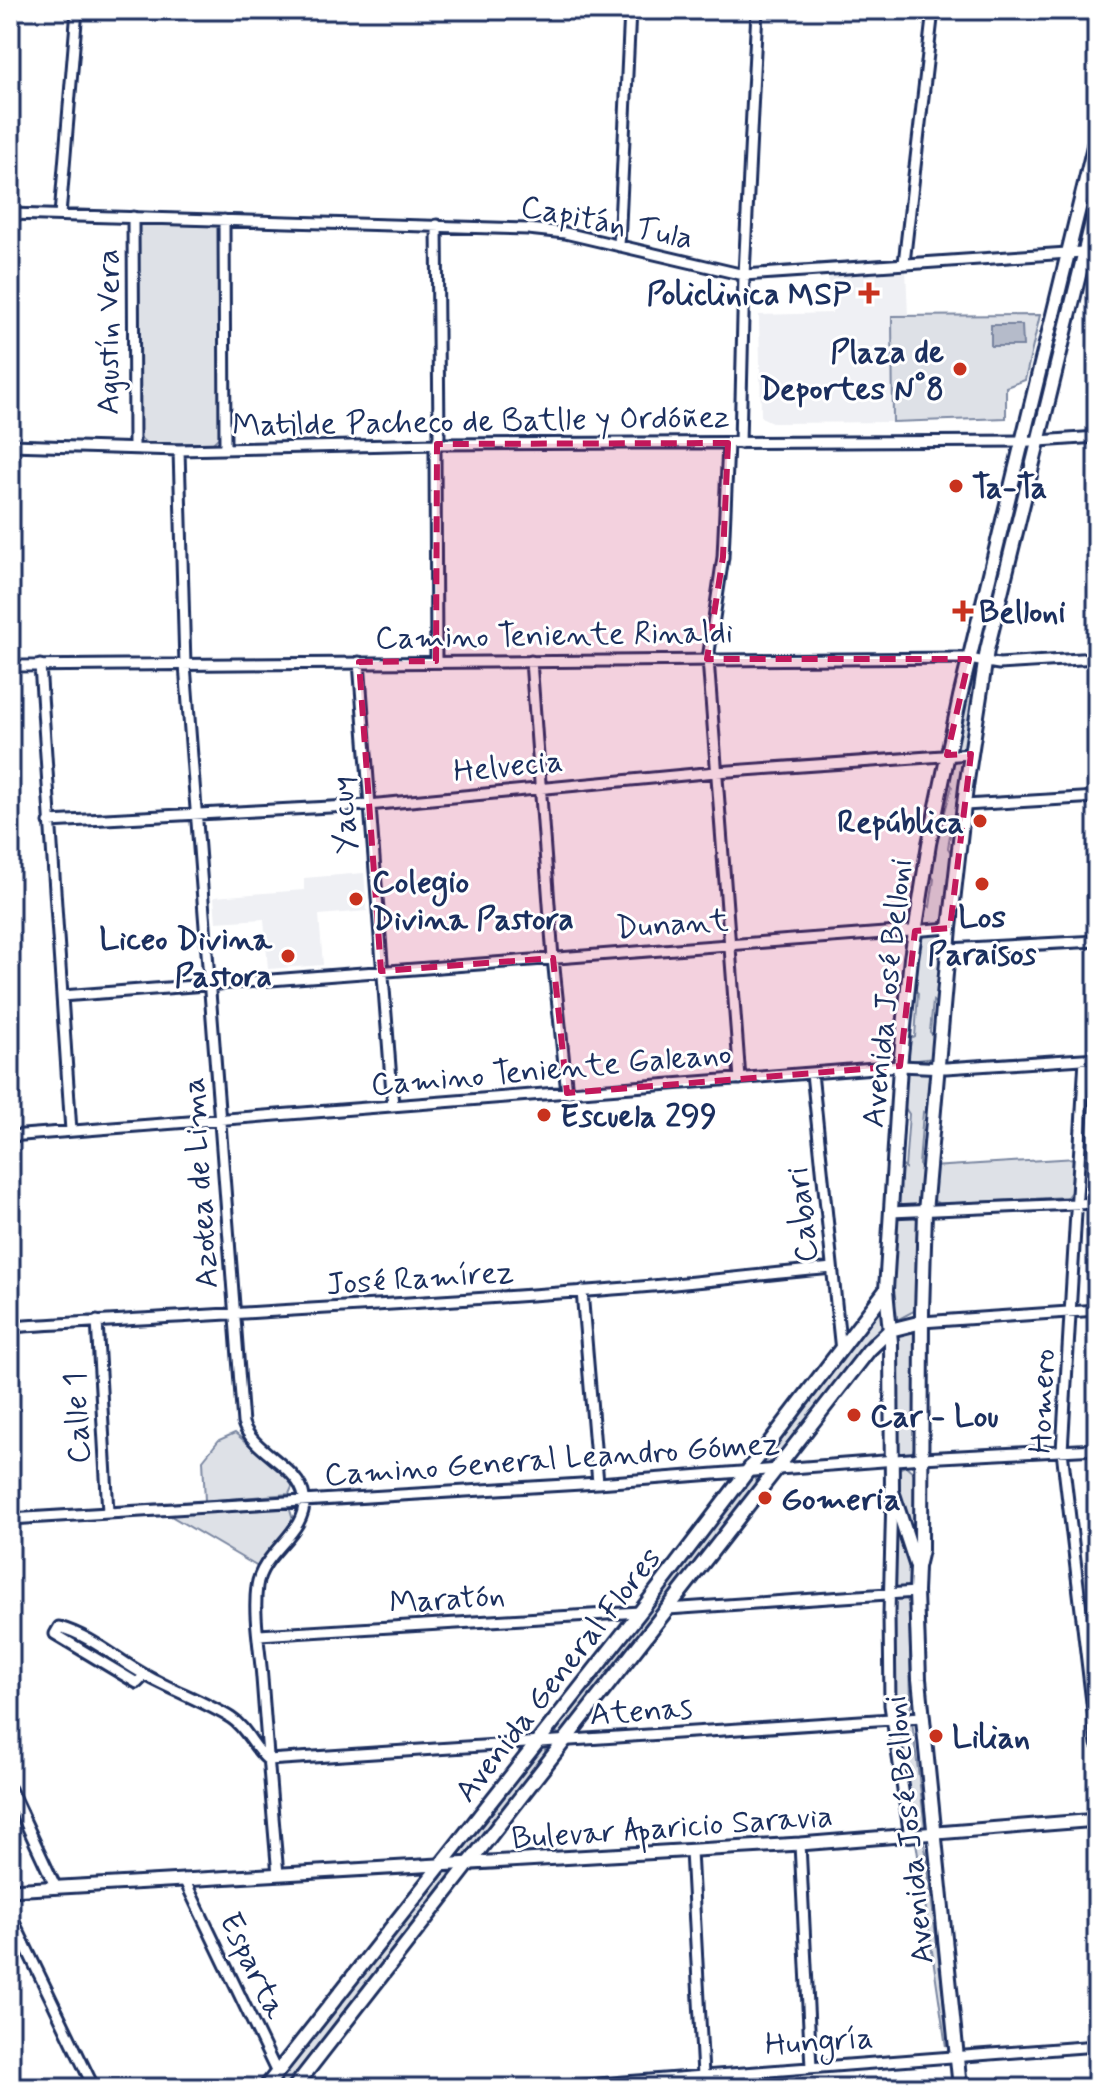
<svg xmlns="http://www.w3.org/2000/svg" width="1107" height="2098" font-family="Mynerve,sans-serif">
	<style>
		.built { fill: #eff0f4 }
		.green { fill: #dee1e7; stroke: #7c88a2; stroke-width: 2 }
		.water { fill: #b5bbca; stroke: #77839f; stroke-width: 2 }
		.lines { fill: none; stroke-linecap: round; stroke-linejoin: round }
		.minor-casing { stroke: #1b2f5e; stroke-width: 15 }
		.tertiary-casing { stroke: #1b2f5e; stroke-width: 17 }
		.secondary-casing { stroke: #1b2f5e; stroke-width: 18 }
		.minor { stroke: #fff; stroke-width: 9 }
		.tertiary { stroke: #fff; stroke-width: 11 }
		.secondary { stroke: #fff; stroke-width: 12 }
		.marked { fill: #c2185b; fill-opacity: 0.2; stroke: #c2185b; stroke-width: 6; stroke-dasharray: 16 10; stroke-linejoin: round }
		.poi-dot { fill: #c8321e; stroke: #fff; stroke-width: 3 }
		.labels { text-anchor: middle; stroke-width: 6; stroke-linejoin: round; paint-order: stroke }
		.street-label { font-size: 32px; fill: #1b2f5e; stroke: #fff }
		.poi-label { font-size: 32px; font-weight: bold; fill: #1b2f5e; stroke: #fff; text-anchor: start }
	</style>
	<rect width="100%" height="100%" fill="#fff"/>
	<filter id="ink" filterUnits="userSpaceOnUse"><feTurbulence type="fractalNoise" baseFrequency=".0125" numOctaves="2"/><feDisplacementMap in="SourceGraphic" scale="16" xChannelSelector="R" yChannelSelector="G"/><feConvolveMatrix kernelMatrix="1 2 1 2 8 2 1 2 1" color-interpolation-filters="sRGB"/></filter>
	<g filter="url(#ink)">
		<path class="built" d="M906,269l2,47h-16l1,106 -119,1 -13,-6 -2,-102 73,-2 -4,-39z
			M364,873l3,38 -48,4 4,50 -55,4 -4,-50 -48,3 -2,-25 90,-7v-12z"/>
		<path class="green" d="M1097,143v46l-12,53 -9,1z
			M139,224l78,1 2,3 1,208 -7,7h-67l-9,-8v-205z
			M1079,255l-45,179 -4,-1 42,-177z
			M1040,315l-15,65 -19,7v31l-113,4 -1,-106z
			M1028,448l3,2 -47,194h-3l-3,-3 47,-192z
			M972,667l10,3 -14,77 -11,2 -2,-1z
			M954,757h10l2,3 -7,66 -7,-5 -4,27 6,9 -8,62 -8,6 -14,1 -2,-2 1,-22 7,5 4,-28 -6,-8 11,-64 6,5 7,-26 -5,-8 3,-17z
			M937,932l7,4 -4,71 -7,-6 -3,31 7,8 -3,18 -25,3 -1,-29 5,6 2,-1 3,-44 -6,-5 8,-53z
			M909,1070l21,1 3,4 -3,41 -7,-4 -4,53 6,5 -4,36 -24,1 2,-44 6,5 4,-54 -6,-9 3,-32z
			M1076,1158l-3,31 -6,8 -127,7 -9,-5 1,-32z
			M902,1216l12,1 6,4 -4,89 -19,10 -4,-3 -2,-58 4,-4v-35z
			M883,1311l1,16 -16,12 -95,122 -4,1 -1,-6 111,-144z
			M914,1331l3,2 -2,113 -4,9 -7,1 -7,-4 -1,-117z
			M235,1433l56,47 2,5 -4,9 -84,7 -2,-41 16,-20z
			M906,1466l8,7 3,85 -5,-28 -14,-27 -3,-33z
			M752,1476l4,2 -1,6 -195,250h-2l-3,-4z
			M284,1506l6,4 3,10 -35,47 -92,-54z
			M896,1521l12,27 1,37 -6,5 -9,-1z
			M896,1597h8l5,5 2,105 -7,5 -9,-4 -2,-5v-104z
			M912,1721l13,106 -9,3 -3,-1 -17,-102 2,-4z
			M541,1747l4,2v5l-80,102 -4,1 -2,-6z
			M923,1840l3,12 22,187 -2,8 -30,-205z
			M446,1870l4,2 -1,4 -158,203 -9,9h-9z"/>
		<path class="water" d="M991,325h31l1,21h-32z"/>
		<g class="lines">
			<g class="minor-casing">
				<path id="minor" d="M10,214l518,15 37,4 179,42 353,-24
					M60,215l17,-205
					M133,217l1,230
					M224,220l1,229
					M619,246l11,-236
					M904,263l29,-253
					M728,443l-5,114 -15,102 32,420
					M740,443l4,-168 13,-265
					M10,445l169,5 258,-6 602,-3 58,-4
					M179,450l6,215 58,758c9,29 57,44 61,74 4,36 -42,54 -47,89 -4,30 3,63 5,92 5,66 10,131 16,196
					M436,661l-1,-210 4,-15 -2,-211
					M531,661l22,297 14,135
					M359,662l34,444
					M40,665l31,466
					M10,666l952,-8 37,6 98,-6
					M965,805l132,-8
					M49,822l319,-17 348,-33 255,-18
					M949,949l148,-8
					M62,996l888,-68
					M1085,1059l-23,392 35,293
					M812,1073l29,278
					M10,1136l890,-70 46,2 151,-10
					M891,1212l206,-9
					M582,1291l16,192
					M97,1321l11,191
					M922,1322l175,-12
					M10,1327c206,-13 412,-23 617,-39 69,-5 137,-14 205,-20
					M892,1494l-3,120 1,91 20,131
					M10,1519l588,-36 324,-25 175,-9
					M668,1609l248,-17
					M259,1635l381,-23
					M145,1675l-8,8 -82,-49 4,-7c33,9 58,33 88,49 27,15 58,26 84,42 16,10 22,30 37,42l654,-43
					M10,1789l46,99
					M800,1844l11,223
					M691,1851l12,224
					M184,1879l93,194
					M10,1914l84,174
					M545,2088l552,-42"/>
			</g>
			<g class="tertiary-casing">
				<path id="tertiary" d="M10,1890l790,-46 297,-24"/>
			</g>
			<g class="secondary-casing">
				<path id="secondary" d="M916,1564l-24,-73 -1,-149 -5,-52 14,-224 11,-108 18,-114 31,-147 137,-563
					M265,2088l375,-476 246,-322
					M294,2088l575,-738 21,-20 32,-8
					M960,2088l-41,-409 -3,-87 1,-25 4,-17 1,-238 3,-100 25,-284 16,-141 21,-137 110,-448"/>
			</g>
			<use href="#minor" class="minor"/>
			<use href="#tertiary" class="tertiary"/>
			<use href="#secondary" class="secondary"/>
		</g>
	</g>
	<path class="marked" d="M728,443l-5,114 -16,102h262l-22,96 24,-1 -21,174 -35,3 -15,135 -333,27 -14,-135 -172,13 -22,-309 77,-1 1,-217z"/>
	<g class="poi-dot">
		<path d="M865 281h8v8h8v8h-8v8h-8v-8h-8v-8h8z"/>
		<circle cx="960" cy="369" r="8"/>
		<circle cx="956" cy="486" r="8"/>
		<path d="M959 599h8v8h8v8h-8v8h-8v-8h-8v-8h8z"/>
		<circle cx="980" cy="821" r="8"/>
		<circle cx="982" cy="884" r="8"/>
		<circle cx="356" cy="899" r="8"/>
		<circle cx="288" cy="956" r="8"/>
		<circle cx="544" cy="1115" r="8"/>
		<circle cx="854" cy="1415" r="8"/>
		<circle cx="765" cy="1498" r="8"/>
		<circle cx="936" cy="1736" r="8"/>
	</g>
	<g class="labels">
		<g class="street-label">
			<text transform="translate(607 221) rotate(11)" y="11">Capitán Tula</text>
			<text transform="translate(107 332) rotate(-90)" y="11">Agustín Vera</text>
			<text transform="translate(481 420) rotate(-1)" y="11">Matilde Pacheco de Batlle y Ordóñez</text>
			<text transform="translate(554 634) rotate(-1)" y="11">Camino Teniente Rinaldi</text>
			<text transform="translate(508 765) rotate(-6)" y="11">Helvecia</text>
			<text transform="translate(343 815) rotate(-94)" y="11">Yacuy</text>
			<text transform="translate(672 923) rotate(-4)" y="11">Dunant</text>
			<text transform="translate(886 993) rotate(-84)" y="11">Avenida José Belloni</text>
			<text transform="translate(551 1068) rotate(-5)" y="11">Camino Teniente Galeano</text>
			<text transform="translate(199 1183) rotate(-94)" y="11">Azotea de Lima</text>
			<text transform="translate(801 1215) rotate(-96)" y="11">Cabari</text>
			<text transform="translate(420 1277) rotate(-4)" y="11">José Ramírez</text>
			<text transform="translate(1041 1401) rotate(-88)" y="11">Homero</text>
			<text transform="translate(76 1418) rotate(-93)" y="11">Calle 1</text>
			<text transform="translate(552 1458) rotate(-4)" y="11">Camino General Leandro Gómez</text>
			<text transform="translate(447 1598) rotate(-4)" y="11">Maratón</text>
			<text transform="translate(557 1674) rotate(-52)" y="11">Avenida General Flores</text>
			<text transform="translate(641 1710) rotate(-4)" y="11">Atenas</text>
			<text transform="translate(672 1826) rotate(-4)" y="11">Bulevar Aparicio Saravia</text>
			<text transform="translate(908 1830) rotate(-96)" y="11">Avenida José Belloni</text>
			<text transform="translate(254 1965) rotate(64)" y="11">Esparta</text>
			<text transform="translate(819 2040) rotate(-4)" y="11">Hungría</text>
		</g>
		<g class="poi-label">
			<text x="851" y="304" text-anchor="end">Policlinica MSP</text>
			<text x="944" y="362" text-anchor="end">Plaza de<tspan x="944" dy="37">Deportes N°8</tspan></text>
			<text x="972" y="497">Ta-Ta</text>
			<text x="979" y="622">Belloni</text>
			<text x="964" y="832" text-anchor="end">República</text>
			<text x="372" y="892">Colegio<tspan x="372" dy="37">Divina Pastora</tspan></text>
			<text x="982" y="927" text-anchor="middle">Los<tspan x="982" dy="37">Paraisos</tspan></text>
			<text x="272" y="949" text-anchor="end">Liceo Divina<tspan x="272" dy="37">Pastora</tspan></text>
			<text x="560" y="1126">Escuela 299</text>
			<text x="870" y="1426">Car - Lou</text>
			<text x="781" y="1509">Gomeria</text>
			<text x="952" y="1747">Lilian</text>
		</g>
	</g>
	<rect width="1107" height="2098" fill="none" stroke="#fff" stroke-width="40"/>
	<rect x="20" y="20" width="1067" height="2058" fill="none" stroke="#1b2f5e" stroke-width="3" filter="url(#ink)"/>
</svg>
